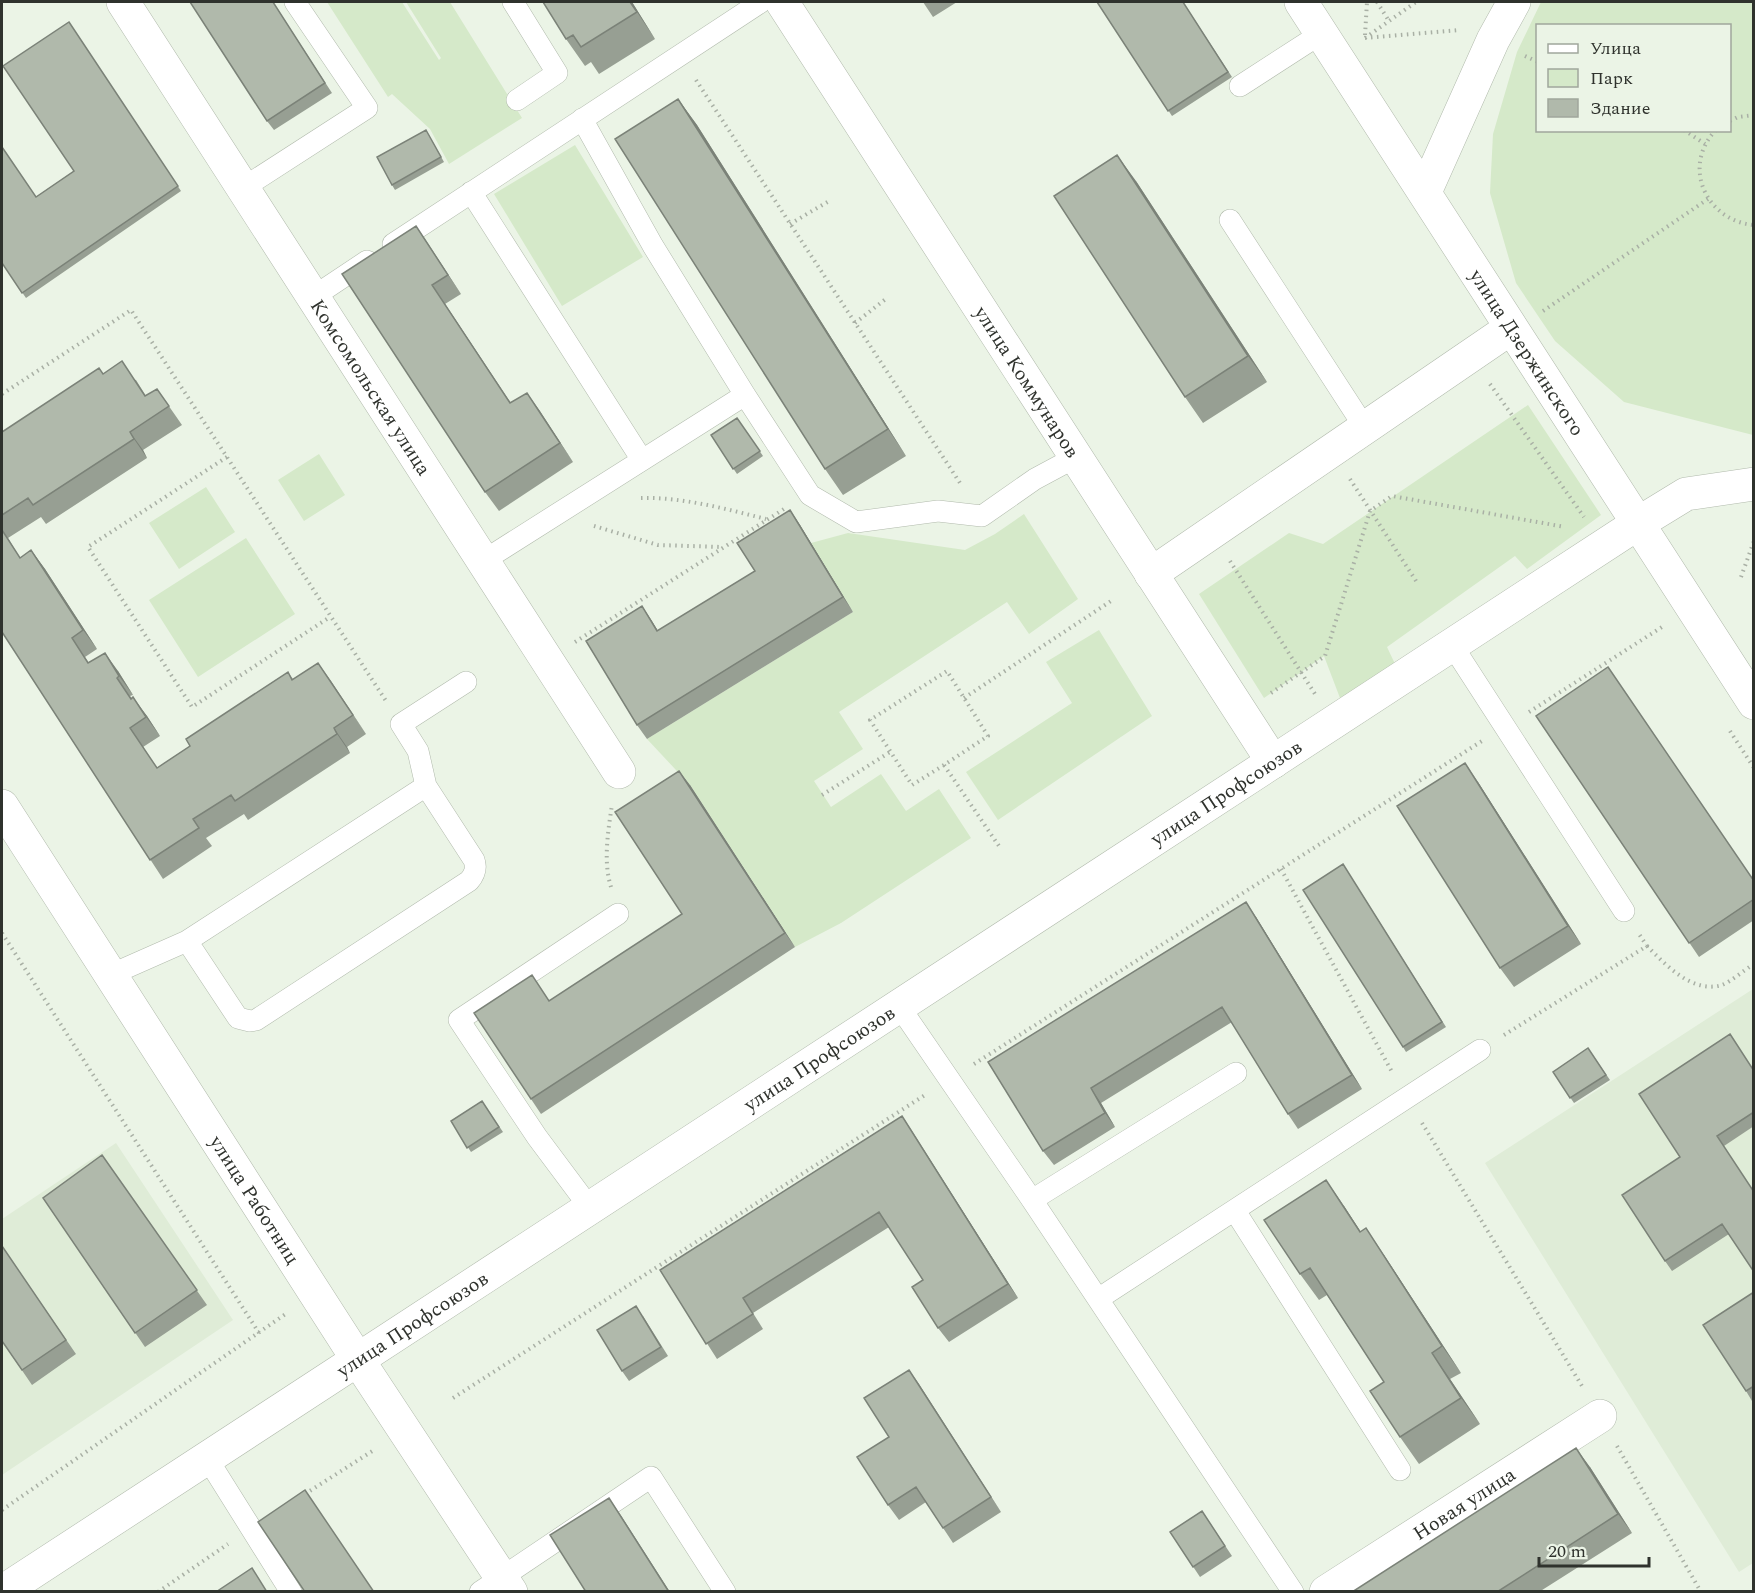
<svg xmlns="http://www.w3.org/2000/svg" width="1755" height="1593" font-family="Spectral,serif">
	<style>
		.built { fill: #dfecd7 }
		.green { fill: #d5e9c9; fill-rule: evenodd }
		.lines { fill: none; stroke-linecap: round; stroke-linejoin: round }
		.service-casing { stroke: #b1baac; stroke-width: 22 }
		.minor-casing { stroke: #b1baac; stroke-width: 34 }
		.path { stroke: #a9b0a5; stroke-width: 4; stroke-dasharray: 1.5 4.5; stroke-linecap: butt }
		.service { stroke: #fff; stroke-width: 21 }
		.minor { stroke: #fff; stroke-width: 33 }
		.wall { fill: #979f93 }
		.shaded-wall { fill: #7b8278 }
		.building { fill: #b0b9ab; stroke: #7b8278; stroke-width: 1.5 }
		.labels { text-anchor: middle; stroke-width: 5; stroke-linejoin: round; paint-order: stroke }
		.street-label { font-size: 20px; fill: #2f322d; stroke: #ebf4e6 }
	</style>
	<rect width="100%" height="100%" fill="#ebf4e6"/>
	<path class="built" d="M1753,989v574l-14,9 -254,-409z
		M116,1143l117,177 -231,155v-256z"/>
	<path class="green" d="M327,2h75l37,58 2,-2 -35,-56h44l72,116 -73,46 -19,-35 -38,-35 -4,3z
		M1541,2h212v433l-129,-33 -69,-61 -39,-58 -26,-90 3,-59 24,-82zM1538,26h192v104h-192z
		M575,145l68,112 -81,49 -68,-112z
		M1528,405l73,110 -74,54 -12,-13 -128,91 9,19 -56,32 -16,-42 -60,42 -65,-104 90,-61 34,11z
		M319,454l26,41 -41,26 -26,-41z
		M206,487l29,45 -56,37 -30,-46z
		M1024,514l54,85 -49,35 -22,-32 -168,110 24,37 -49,32 17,26 50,-33 25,37 33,-22 32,49 -130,85 -46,24 -105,-162 -43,-46 206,-127 -42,-69 37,-10 117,17 30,-16z
		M246,538l49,76 -97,63 -49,-77z
		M1099,630l53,86 -154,104 -32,-48 106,-69 -26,-41z"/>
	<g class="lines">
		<g class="service-casing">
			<path id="service" d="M513,2l44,71 -40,27
				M1240,86l82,-53
				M582,119l71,127 92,149 65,100 46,27 82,-11 44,5 53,-37 41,-22
				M243,188l124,-80 -72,-106
				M471,192l171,268
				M1230,220l135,208
				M393,244l368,-242
				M313,297l54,-36
				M483,561l262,-166
				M1452,645l172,266
				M426,786l48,74c3,8 1,14 -5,21l-213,139 -6,1 -12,-3 -51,-77z
				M426,786l-8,-35 -17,-27 65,-42
				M110,975l77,-34
				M899,1006l133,194 261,392
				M1032,1200l204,-127
				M590,1208l-53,-71 -78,-117 159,-106
				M1235,1211l165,259
				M1098,1299l382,-249
				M207,1458l84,134
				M480,1592l171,-115 74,115"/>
		</g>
		<g class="minor-casing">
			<g id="minor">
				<path id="s1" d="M123,2l496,770"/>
				<path id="s2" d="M782,2l491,760"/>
				<path id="s3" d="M1301,2l453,701"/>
				<path d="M1425,192l68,-152 21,-38"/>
				<path d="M1151,574l360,-246"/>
				<path id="s4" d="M2,806l356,554 153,232"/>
				<path id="s5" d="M2,1592l1635,-1068 49,-30 68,-10"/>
				<path id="s6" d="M1326,1592l274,-176"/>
			</g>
		</g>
		<path class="path" d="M1377,2l12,19
			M1365,35l2,-33
			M1365,38l95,-8
			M1365,38l51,-36
			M1525,56l13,6
			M696,80l264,403
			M1730,121l8,-4 16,-2
			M1684,130l21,14
			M1716,130c-35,36 -10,91 38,95
			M790,224l39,-23
			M1543,311l165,-112
			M855,323l32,-25
			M1490,384l94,133
			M2,394l129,-84 255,391
			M227,457l-139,90 104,160 138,-90
			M1350,479l68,105
			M641,498c42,-1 85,11 125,21
			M594,526l64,19 64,2
			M1230,561l85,133
			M1741,577l13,-36
			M575,642l209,-133
			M1271,693l54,-37 45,-145 22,-15 173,31
			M964,698l150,-99
			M1529,712l133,-85 1,2
			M1730,731l24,37
			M944,765l-32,20 -42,-65 77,-49 41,65 -44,29 57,84
			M822,795l68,-43
			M1281,869l111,203
			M611,887c-8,-25 -3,-56 1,-82
			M2,933l257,400
			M1647,946c18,18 45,48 75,39 10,-4 22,-15 32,-21
			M1504,1035l143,-89 -8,-12
			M974,1064l508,-323
			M1422,1123l160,263
			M453,1398l472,-303
			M1617,1446l84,146
			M305,1494l69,-44
			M2,1510l285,-197
			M158,1592l70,-48"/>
		<use href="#service" class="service"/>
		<use href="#minor" class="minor"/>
	</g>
	<path class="wall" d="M273,2l59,91 -58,37 -7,-9z
		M632,2l23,37 -56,35 -8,-12 -6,4 -19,-27z
		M923,2h34l-24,15z
		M1097,2h86l49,75 -60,39z
		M69,22l112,169 -155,107 -24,-35 34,-66 38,-26z
		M678,99l19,26 209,331 -63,39 -18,-26z
		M429,135l15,27 -49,28 -3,-5z
		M1136,181l131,201 -64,41 -18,-26z
		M416,226l45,68 -16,10 66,99 16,-10 46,69 -74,49 -14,-19z
		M103,374l33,6 10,16 11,-7 25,36 -39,25 4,8 -101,66 -5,-7 -33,21 12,20 11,-8 14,19 52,80 -12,8 4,6 29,8 15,24 -3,1 17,20 13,20 -17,11 14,21 33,-22 98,-74 5,7 25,-16 48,71 -19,13 3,6 -102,67 -4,-6 -38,24 6,8 -49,33 -161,-247v-200z
		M737,418l26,38 -26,18 -26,-39z
		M790,510l10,15 53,87 -206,127 -10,-14 5,-119 16,25 97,-60z
		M1536,716l218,164v40l-55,37z
		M1478,782l103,162 -67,43 -14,-19z
		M690,785l105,162 -254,167 -10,-15 151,-185z
		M1343,864l103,163 -40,25 -3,-5z
		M1256,917l106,172 -64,40 -10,-15 -56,-92 -131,81 14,24 -61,38 -11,-14 -55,-89z
		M1588,1048l22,32 -36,23 -21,-31z
		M1754,1070v56l-30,20 5,88 -57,37 -7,-10 15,-104z
		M482,1101l21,31 -32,20 -20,-31z
		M902,1116l116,182 -69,44 -11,-14 -15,-48 -34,-53 -136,86 10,16 -46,30 -57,-89z
		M102,1155l105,150 -62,42 -102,-149z
		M1344,1206l17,26 23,23 77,118 -11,6 30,45 -61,40 -19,-27 -16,-55 -57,-87 -8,5 -19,-26z
		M2,1246l74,108 -44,31 -30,-44z
		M1754,1292v108l-2,1 -6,-10z
		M643,1316l25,40 -39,25 -7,-10z
		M909,1370l92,142 -48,31 -27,-41 -27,18 -11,-15 1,-68z
		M1590,1467l42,66 -93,59h-187z
		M1202,1511l30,45 -32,21 -30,-45z"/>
	<path class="shaded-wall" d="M630,2h2l23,37 -18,-27z
		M678,99l19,26 209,331 -18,-27z
		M1117,155l19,26 131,201 -19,-26z
		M416,226l13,19 32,49 -13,-19z
		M432,285l13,19 78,118 -13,-19z
		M527,393l13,18 33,51 -13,-19z
		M130,432l13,18 4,8 -13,-19z
		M790,510l10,15 53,87 -10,-15z
		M31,550l14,19 52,80 -14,-19z
		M642,606l10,15 15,25 -10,-15z
		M105,653l13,18 15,24 -14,-19z
		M318,663l13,18 35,53 -13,-19z
		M133,697l14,19 13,20 -14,-19z
		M334,728l13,19 3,6 -13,-19z
		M1465,763l13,19 103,162 -13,-18z
		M679,771l11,14 105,162 -10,-14z
		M1246,902l10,15 106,172 -10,-14z
		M1091,1088l10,15 14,24 -10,-14z
		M902,1116l10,15 106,167 -10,-14z
		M1326,1180l18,26 34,53 -18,-27z
		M1366,1228l18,27 77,118 -19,-27z
		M1432,1353l18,26 30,45 -19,-26z
		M909,1370l10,14 82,128 -10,-15z
		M1576,1448l14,19 42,66 -14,-19z
		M609,1498l13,19 48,75h-1z"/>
	<path class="building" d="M190,2h83l52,81 -58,38z
		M543,2h87l7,10 -56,35 -8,-12 -7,4z
		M1097,2h86l45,70 -60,39z
		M69,22l109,164 -156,107 -20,-30v-116l34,50 38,-26 -71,-105z
		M678,99l210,330 -63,40 -210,-330z
		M426,130l15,27 -49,28 -15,-28z
		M1117,155l131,201 -63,41 -131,-201z
		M416,226l32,49 -16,10 78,118 17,-10 33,50 -75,49 -143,-218z
		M122,361l23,35 12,-7 12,17 -39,26 4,7 -101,66 -5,-7 -26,17v-83l97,-64 4,6z
		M737,418l23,33 -27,18 -22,-34z
		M790,510l53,87 -206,128 -51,-84 56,-35 15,25 98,-60 -18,-28z
		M2,530l18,28 11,-8 52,80 -11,8 16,25 17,-10 14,23 -2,2 14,21 2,-2 13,20 -16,11 27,40 33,-22 -4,-7 102,-67 4,8 26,-17 35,52 -19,13 3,6 -102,67 -4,-6 -38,24 6,9 -49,32 -148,-228z
		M1608,667l146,214v18l-65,44 -153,-227z
		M1465,763l103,163 -68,42 -103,-162z
		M679,771l106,162 -254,166 -57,-86 58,-38 17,26 133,-87 -67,-102z
		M1343,864l99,158 -39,25 -100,-157z
		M1246,902l106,173 -64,39 -66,-107 -131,81 14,25 -62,38 -55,-89z
		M1730,1034l24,37v41l-37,24 37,56v80l-32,-48 -57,37 -43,-66 58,-38 -41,-63z
		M1588,1048l18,27 -36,23 -17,-26z
		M482,1101l17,26 -32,21 -16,-27z
		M902,1116l106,168 -70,44 -26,-41 11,-7 -44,-68 -136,86 10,16 -47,30 -46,-74z
		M102,1155l95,135 -62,43 -92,-135z
		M1326,1180l34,52 6,-4 76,118 -10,7 29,45 -61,39 -30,-46 14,-9 -74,-114 -10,6 -36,-54z
		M2,1246l64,94 -44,30 -20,-29z
		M1754,1292v94l-8,5 -43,-66z
		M636,1306l25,41 -39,24 -25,-41z
		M909,1370l82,127 -48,31 -27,-41 -28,18 -31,-48 32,-20 -25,-39z
		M1576,1448l42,66 -121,78h-145z
		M305,1490l69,102h-69l-47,-70z
		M609,1498l60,94h-83l-36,-57z
		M1202,1511l23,35 -32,21 -23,-35z
		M252,1568l15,24h-51z"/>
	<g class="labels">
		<g class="street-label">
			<text dy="7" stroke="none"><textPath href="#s3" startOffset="417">улица Дзержинского</textPath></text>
			<text dy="7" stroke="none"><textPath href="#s2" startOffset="452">улица Коммунаров</textPath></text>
			<text dy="7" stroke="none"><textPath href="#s1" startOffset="458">Комсомольская улица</textPath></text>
			<text dy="7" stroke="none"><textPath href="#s5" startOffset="1462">улица Профсоюзов</textPath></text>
			<text dy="7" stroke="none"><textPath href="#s5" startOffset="976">улица Профсоюзов</textPath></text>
			<text dy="7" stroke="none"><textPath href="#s4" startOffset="468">улица Работниц</textPath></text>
			<text dy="7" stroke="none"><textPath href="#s5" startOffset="490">улица Профсоюзов</textPath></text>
			<text dy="7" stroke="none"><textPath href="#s6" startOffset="164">Новая улица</textPath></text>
		</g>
	</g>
	<rect width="1755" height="1593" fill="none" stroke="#2f322d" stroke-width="6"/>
	<rect x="1536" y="24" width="195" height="108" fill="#ebf4e6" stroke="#a0a69c" stroke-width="1.5"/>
	<rect x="1548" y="44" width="30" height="9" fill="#ffffff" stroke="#a0a69c" stroke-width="1.5"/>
	<text x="1590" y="54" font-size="18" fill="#2f322d">Улица</text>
	<rect x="1548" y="69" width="30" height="18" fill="#d5e9c9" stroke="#a0a69c" stroke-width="1.5"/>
	<text x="1590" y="84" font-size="18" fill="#2f322d">Парк</text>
	<rect x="1548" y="99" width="30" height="18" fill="#b0b9ab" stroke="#a0a69c" stroke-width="1.5"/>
	<text x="1590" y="114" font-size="18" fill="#2f322d">Здание</text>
	<path d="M1539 1557v9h110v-9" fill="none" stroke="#2f322d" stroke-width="3"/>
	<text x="1548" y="1557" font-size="18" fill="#2f322d" stroke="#ebf4e6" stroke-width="4.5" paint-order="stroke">20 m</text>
</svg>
